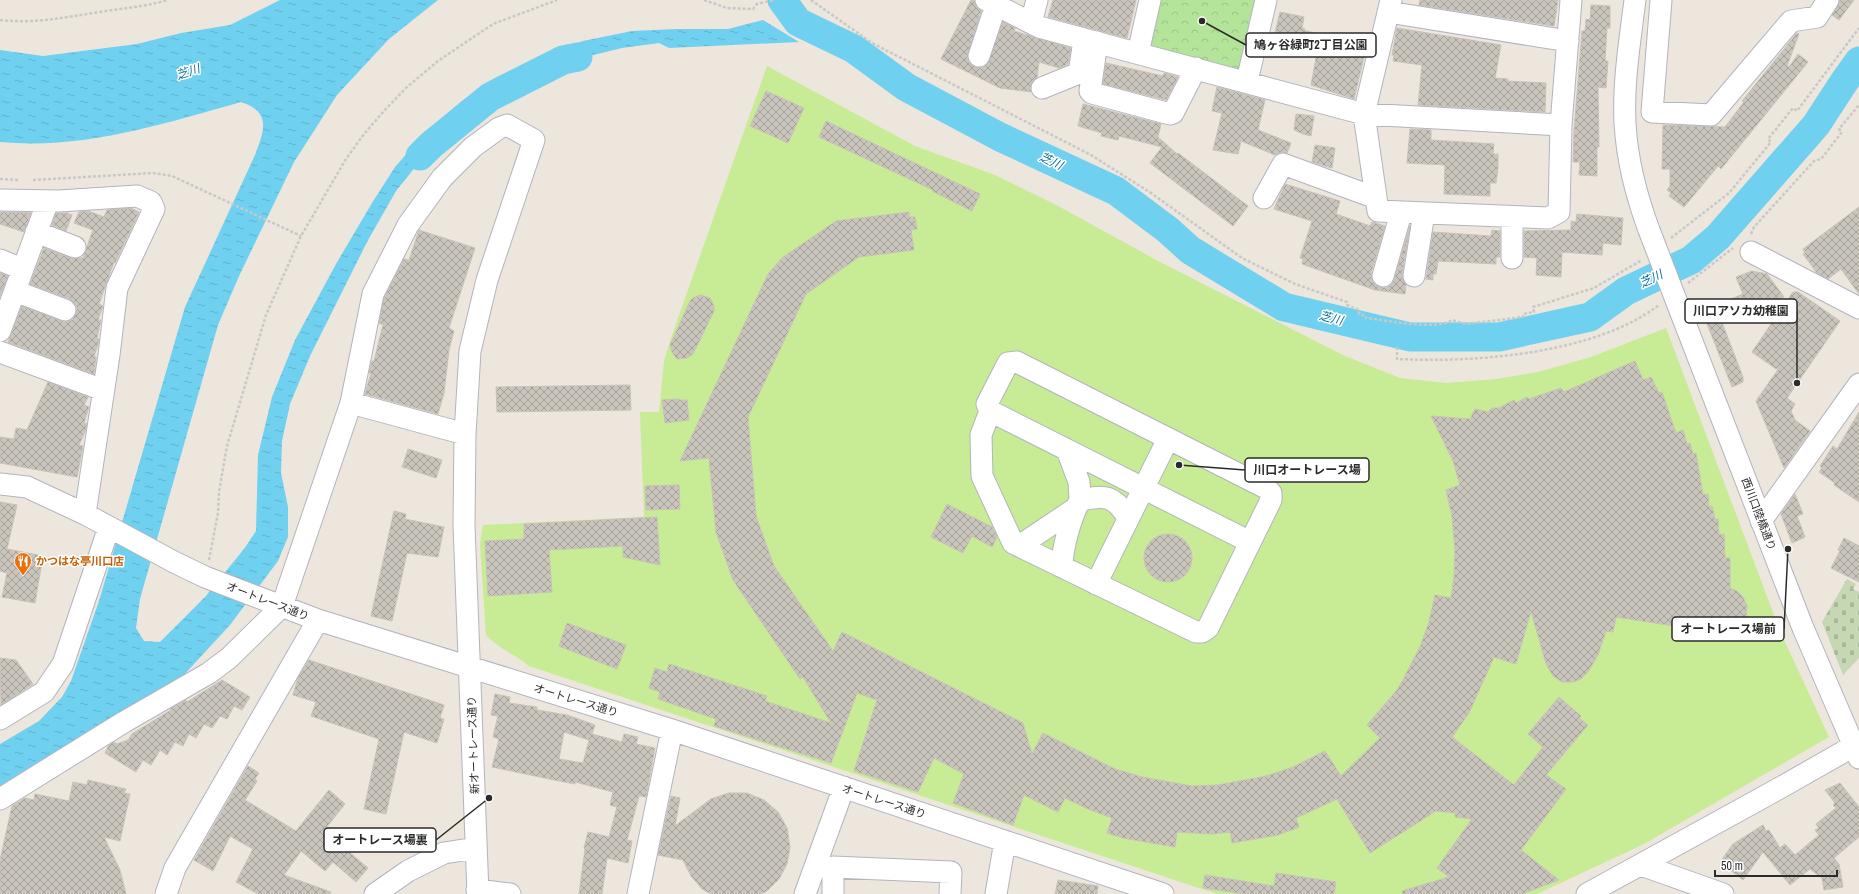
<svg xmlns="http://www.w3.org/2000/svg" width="1859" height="894" font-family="'Archivo Narrow','Noto Sans JP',sans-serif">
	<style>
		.cemetery { fill: url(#cemetery-stones) }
		.park { fill: url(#park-crowns) }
		.pitch { fill: #c8eb95 }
		.water { fill: url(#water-ripples) }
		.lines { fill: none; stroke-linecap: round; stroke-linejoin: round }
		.river { stroke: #6fd0f0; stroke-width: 29 }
		.building { fill: url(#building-cross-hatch); stroke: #c9c2b7; fill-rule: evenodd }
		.minor-casing { stroke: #b1b4bf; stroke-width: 23 }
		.path { stroke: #c8c8c8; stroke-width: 2.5; stroke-dasharray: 3 2; stroke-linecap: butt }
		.minor { stroke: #fff; stroke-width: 21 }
		.minor-bridge-casing { stroke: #b1b4bf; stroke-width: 23; stroke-linecap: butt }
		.minor-bridge { stroke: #fff; stroke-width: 21 }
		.labels { text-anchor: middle; stroke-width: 3; stroke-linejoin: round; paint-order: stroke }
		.street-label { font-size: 11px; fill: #2b2b2b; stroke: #fff }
		.food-label { font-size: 11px; font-weight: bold; fill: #c56008; stroke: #fff; text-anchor: start }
		.water-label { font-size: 12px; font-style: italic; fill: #0c6f9e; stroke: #fff }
		.leader { fill: none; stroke: #2b2b2b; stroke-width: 1.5 }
		.callout-dot { fill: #2b2b2b; stroke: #fff; stroke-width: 1.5 }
		.callout { fill: #fff; stroke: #2b2b2b; stroke-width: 1.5 }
		.callout-label { font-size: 12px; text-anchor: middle; font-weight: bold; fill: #2b2b2b }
	</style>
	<defs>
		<pattern id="cemetery-stones" width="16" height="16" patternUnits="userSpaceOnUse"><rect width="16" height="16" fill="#c6d7b4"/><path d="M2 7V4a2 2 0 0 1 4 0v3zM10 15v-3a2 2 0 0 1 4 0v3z" fill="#aab99b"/></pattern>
		<pattern id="park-crowns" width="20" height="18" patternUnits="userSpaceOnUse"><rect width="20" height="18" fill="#b4e499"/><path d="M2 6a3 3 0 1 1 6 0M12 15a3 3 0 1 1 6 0" fill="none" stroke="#9bc484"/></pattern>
		<pattern id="water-ripples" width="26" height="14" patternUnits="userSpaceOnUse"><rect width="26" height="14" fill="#6fd0f0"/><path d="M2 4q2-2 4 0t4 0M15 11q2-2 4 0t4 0" fill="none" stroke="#60b3ce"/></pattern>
		<pattern id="building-cross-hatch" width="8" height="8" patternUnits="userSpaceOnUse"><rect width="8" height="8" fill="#c9c4bc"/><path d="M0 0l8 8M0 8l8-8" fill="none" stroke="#a39f99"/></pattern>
	</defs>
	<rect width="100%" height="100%" fill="#ede6dd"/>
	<path class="cemetery" d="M1847,579l9,5 -3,5 6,3v66l-16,17 -21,-53z"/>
	<path class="park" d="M1156,0h101l-14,65 -7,7 -85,-24 -4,-6z"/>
	<path class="pitch" d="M767,66l148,80 80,29 65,32 100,55 185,94 55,22 46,5 50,-4 42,-7 53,-15 75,-29 114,303 49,106 -185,107 -107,50h-320l-688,-228c-14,-12 -30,-17 -43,-31l-6,-91 3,-19 161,-8 -4,-105h19l5,-51 7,-23z"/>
	<path class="water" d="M280,0h158l-49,39 -52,56 -43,67 -54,112 -22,51 -78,274 -4,29 8,13 16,1 45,-45 39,-48 12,-18 2,-76 14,-58 23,-57 41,-76 36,-61 23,-36 31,-35 36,-31 33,-23 46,-22 42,-15 49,-10 44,-2h52l35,-9 36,22 -130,6 -10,-5 -37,5 -53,13 -33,13 -45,24 -31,22 -35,35 -29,36 -29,51 -57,114 -20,48 -8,37 -1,32 7,34v30l-10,24 -48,64 -49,53 -91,52 -90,56v-42l39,-23 23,-24 9,-16 28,-80 86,-294 70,-152c9,-24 17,-43 -14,-53 -78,22 -159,48 -241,40v-92l43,6 94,-12 44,-11 49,-8z"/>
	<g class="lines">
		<path class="river" d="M782,0l16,22 56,27 52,38 94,50 116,54 52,39 22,20 94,57 126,30h89l91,-20 36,-26 65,-31 27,-23 98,-112 28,-43 15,-21
			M420,156l11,-11 59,-48 73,-37 15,-3"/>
	</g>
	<path class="building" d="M971,0h3l2,7 5,4 -13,42 -1,6 3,5 6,3 5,1 6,-3 16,-43 12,6 -1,3 57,17 -3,16 -9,4 -20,-6 -2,15 -5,4 -1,11 -31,-4 -59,-29z
		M1053,0h83l-9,38 -79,-21z
		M1420,0h138l-4,26 -135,-21z
		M1840,0h14l-15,20 -7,-5z
		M1591,5l19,1v22h-3l-2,33h3l-2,27 -8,-1 1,60h-2v29l-18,-1 1,-13h-7l1,-31 8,-100h3l1,-12 4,1z
		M1280,12l24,5 -2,11 3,1 -1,1 62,18 -12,51 -43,-14 7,-38 -36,-8 1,-4 -8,-2z
		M1397,28l104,17 -6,33 13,1 -1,2 39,2 -1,29 -127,-7 4,-40 -29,-4 1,-6h-2z
		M1797,33l2,1 -12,32 2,1 9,-13 10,8 -87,107 -3,-3 -34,41 -15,-11 2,-3 -4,-3 3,-4v-17h-8l1,-44 62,2 19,-25 -2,-1z
		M1106,63l57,13 1,-3 14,4 -12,23 -63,-16z
		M1217,87l48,13 -7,30 33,13 -4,10 -6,-1 -6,3 -34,-14 -3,13 -25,-4 9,-37 -10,-2z
		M766,91l38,17 -16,35 -38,-17z
		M1083,104l78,20 -3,13 19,17 1,-1 70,53 -15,20 -83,-63 12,-16 -43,-11 -1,4 -17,-4 1,-3 -24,-7z
		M1296,114l18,2 -3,20 -8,-2 -9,-4z
		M826,121l154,73 -8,17 -40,-20 1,-1 -114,-53z
		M1410,129l21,1v10l63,4 -1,10h5v14l-2,15h-6v13l-46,-2 1,-29 -38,-2z
		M1315,145l20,3 -3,20 -20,-6z
		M1285,184l55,17 -4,13 34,12 2,-4 13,4 -14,47 1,6 3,6 4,2 7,1 6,-4 2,-4 16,-54 -8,48 1,6 3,5 -1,9 -30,-4 -73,-26 1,-5 -3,-1 12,-37 -38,-12z
		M1859,207v87l-18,-25 -13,10 -11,-6 -14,-19 2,-1 -2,-4z
		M131,208l8,4 -24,51 -1,-1 -15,42 4,2 -5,14h3l-4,18 2,1 -1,6 -4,11 2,1 -2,17 -86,-32 14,-36 39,15 6,1 5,-2 4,-6 1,-6 -2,-5 -5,-4 -40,-15 14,-36 27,10h12l10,-28 -19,-7 5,-11 9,-1 16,6 3,-7z
		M0,212l31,1 -7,19 -24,-8z
		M909,212v5h6l2,12 -6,1 3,20 -55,7 -53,37 -58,123 8,99 18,50 59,85 9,-19 181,91 9,31 11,-21 72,36 27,8 50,9 26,-1 48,-9 27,-9 32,-16 16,25 39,-38 -13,-13 31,-36 22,-42 9,-25 6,-27 16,3 3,-21 1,-27 -3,-34 -6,-26 14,-5 -7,-24 -22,-45 39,3 5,-10 13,3 4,-4h7l15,-8 2,3 11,-6 2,2 32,-11 3,4 71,-31 8,19 8,-3 8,16 3,-1 14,41 7,-3 4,14 3,-1 3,11 3,-1 7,42 5,-1 1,13 3,-1 3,13h3l1,16 5,-1 1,24h5v30l7,3 6,6 4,9 -1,11 -6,10 -14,7 -110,-17 -3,15 -7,-1 -8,24 -10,17 -7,7 -8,3h-11l-9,-6 -7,-12 -15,-53 -15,53 -22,-7 -25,56 -17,24 62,48 29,-38 -15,-13 31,-37 22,19 -2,2 9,7 -42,50 20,14 -45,61 38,30 -37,14h-119l-1,-3 47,-14 -12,-9 35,-49 -17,-2v-4l-19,-2 -66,42 -33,-54 -41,19 3,9 -21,8 -46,8 -2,-11 -18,2 -35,-2 -2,15 -52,-9 -16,-5 5,-15 -24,-9 -23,-11 -7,14 -34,-17 -11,30 -60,-22 11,-29 -30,-16 -16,34 -64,-21 23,-71 -20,-7 -26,70 -117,-37 2,-7 -58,-20 2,-7 -11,-4 6,-20 12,4 2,-8 98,32 -2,5 66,22 -28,-46 -3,2 -67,-99 -17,-48 -7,-74 -29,3 88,-187 14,-16 54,-37z
		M56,213h11l5,2 -6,16 -14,-6z
		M1577,214l46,4 -2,27 -18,-2 -1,12 -40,-3 -1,25 -25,-2 1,-17 -13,-1v-26l47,-1v-9l5,1z
		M419,230l56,18 -26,80 5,3 -5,19 -5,43 -6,21 -73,-20 6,-21h-2l3,-12h2l9,-36 -4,-2 5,-25 20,-39 5,1z
		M1492,230l8,1v26h-4v7l-58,-3 -2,13h-3v6l-7,-1 7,-47 58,4z
		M1752,271l15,3 17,23 -63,23 22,57v5l-11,5 -30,-76 41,-17 -7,-17z
		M0,273l8,3 -8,20z
		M1793,292h5l42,29 -53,77 8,6 -4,7 4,9 15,11 -26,37 -28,-67 23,-33 -3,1 -24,-17z
		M700,295l10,3 4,8v5l-21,43 -6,4 -10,1 -5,-7 -2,-7 20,-44 3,-3z
		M48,382l40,15 -4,8 5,2 -5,16 3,1 -2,8 -6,13 4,1 -6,31 -77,-14v-26l14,2 2,-11 11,2z
		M630,385l1,25 -134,2 -1,-25z
		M679,399v1h8l2,20 -24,3 -3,-23z
		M1859,412v90l-25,-17 1,-2 -16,-11 3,-4 -2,-2 13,-20 4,3z
		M408,449l34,11 -6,18 -34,-11z
		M679,485l1,24 -34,1 -1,-24z
		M1795,494l8,20 -6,2 8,21 -13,6 -11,-29z
		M0,502l17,3 -10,44 36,7 -8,47 -33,-6 5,-24 -7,-2z
		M947,504l45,23 5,10 -5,10 -20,-11 -9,17 -32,-16z
		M394,511l12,3 -1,5 39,8 -6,30 -31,-4 -15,68 -21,-5z
		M657,517l3,48 -37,-8v-11l-74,4 3,42 -64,4 -3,-55 39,-2v-15z
		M1144 558a24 24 0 1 1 48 0a24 24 0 1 1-48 0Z
		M1844,538l15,8v36l-28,-14 9,-17 -2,-1z
		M567,623l59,22 -9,24 -58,-23z
		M0,658l16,2 17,24 -32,21z
		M309,660l135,45 -4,13 4,1 -7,24 -33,-11 -18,82 -22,-5 15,-70 -68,-23 5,-14 -23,-7 5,-17z
		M222,680l28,17 -8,13 -8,-4 -7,13 -7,-3 -8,12 -8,-4 -8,14 -7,-4 -6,12 -8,-4 -8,13 -7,-5 -9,15 -8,-5 -7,12 -31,-19 4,-8 5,-3 3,2 11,-4 4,-6 39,-24 -1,-1 16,-9 1,2z
		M495,694l15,3 -1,6 28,4v3l30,5 28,10 -3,9 30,8 2,-8 14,3 -2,7 19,4 -9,49 -7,-1 -12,44 5,1 -4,22 -21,-5 -5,36h-23l6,-45 -1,-1 4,-16 21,5 8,-30 -7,-2 3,-13 -38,-10v2l-16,-3 -67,-14 7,-28 -6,-2 5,-21 -7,-1zM564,732l25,8 -6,23 -24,-4z
		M248,766l11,7 -4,6 2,2 -12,19 51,31 33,-41 16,14 -20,25 6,5 -1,2 38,32 -12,14 -23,-20 -8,9 -24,-20 -17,24 47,17 -1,2h-72l-22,-12 17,-33 -23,-13 -17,35 -19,-11z
		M88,780l38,9 -2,4 6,1 -10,47 -16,-4 16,33 6,24h-126v-34l12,-54 13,-8 9,2 1,-6 34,7 4,-19 14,3z
		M1840,783l19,24v30l-25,21 5,6 4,23 -19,3 -2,-12 -12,-9 -20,16 -27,-33 -20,28 -23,-18 13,-18 30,-19 3,6 3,-1 11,18 5,-4 10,11 24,-20 -4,-5 4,-2 -3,-4 20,-16 -3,-3 2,-2 -10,-13z
		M729,793h18l17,7 14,12 9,16 3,19 -3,17 -8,15 -12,12 -6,3h-50l-9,-5 -11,-13 -8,-16 -25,-5 13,-59 9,2 -5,28 36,-27z
		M1276,873l60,9 -2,12h-90l-41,-6 2,-13 69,11z
		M1058,880l40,6 -1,8h-42z"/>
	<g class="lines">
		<g class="minor-casing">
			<path id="minor" d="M986,0l53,27 325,87 197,11
				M1391,0l-27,114 14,97 170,7 11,-6 2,-87 10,-125
				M1635,0c-5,40 -12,82 -10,123 2,37 11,72 24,107
				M1661,0l-9,112 59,3 80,-94 26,-4 11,-17
				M1388,12l180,29
				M1031,23l6,-23
				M1097,42l-7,49 2,2 78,21 3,-1 23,-45
				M1138,53l12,-53
				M979,56l17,-51
				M1247,81l19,-81
				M1042,88l37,-15 4,-26
				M1264,198l19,-34 93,34
				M0,200l59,1 78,-5 14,6 3,7 -37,79 -8,67 -24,159
				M1512,217v41
				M36,232l39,15
				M1751,252l108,56
				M0,260l22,9
				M1383,276l18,-63
				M1414,276l10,-63
				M15,291l50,19
				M1681,313l122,315 56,130
				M0,331l48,-130
				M0,352l103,38
				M351,403l114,31
				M990,411l-9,24 1,41 31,67 183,89h6l6,-4 63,-128v-7l-5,-5 -249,-126 -9,1 -21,41 3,7 260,131
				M1067,450l12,32 1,18
				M0,484l27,3 58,27 89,48 31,15 113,43 354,110 491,164
				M1761,521l98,-137
				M1019,546l57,-38
				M1062,567c0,-19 9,-50 18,-67 26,-5 34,-5 48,18
				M1096,584l72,-145
				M0,719l44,-27 19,-28 46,-137
				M0,799l124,-77 85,-49 20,-15 53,-52 69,-203 22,-109 35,-69 34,-47 31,-31 26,-19 8,-3 27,15 -47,140 -17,71 -5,83 -1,91 14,369
				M1641,865l82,29
				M477,890l33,4
				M166,894l9,-26 143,-248
				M375,894l33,-23 36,-18 32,-5
				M638,894l34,-164
				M805,894l39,-107
				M833,894v-27l118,5 -1,22
				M996,894l9,-53
				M1587,894l191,-105 81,-46"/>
		</g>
		<path class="path" d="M704,0l23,8 26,1 4,-5 17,-4
			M811,0l61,43 219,112 60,38 91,65 53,26 52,18v3l12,5v4l7,2v2c20,2 70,13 86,2l14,4 57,-7v-3l11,-2 -1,-5 61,-19 48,-28
			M0,20c37,4 65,-3 100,-8 23,-4 45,-5 67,-12
			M0,179l20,1
			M33,180l120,-7 19,3 129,60
			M1751,234l3,-7 60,-66 7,-2 21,-27 -3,-3 20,-24
			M1671,238l58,-45 42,-51 -3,-3 25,-31 4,3 62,-83
			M1688,283l45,-35
			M1397,347v12c78,4 198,-5 262,-54
			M209,560l9,-47 1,-21 8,-46 39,-131 35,-79 45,-77 18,-25 20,-23 23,-24 31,-26 55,-37 64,-24"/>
		<use href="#minor" class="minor"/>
		<g class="minor-bridge-casing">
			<path id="minor-bridge" d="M1649,230l32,83"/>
		</g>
		<use href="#minor-bridge" class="minor-bridge"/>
	</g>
	<defs>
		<g id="restaurant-pin" transform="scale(0.9)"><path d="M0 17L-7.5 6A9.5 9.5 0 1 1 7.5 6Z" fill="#e8710a" stroke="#fff"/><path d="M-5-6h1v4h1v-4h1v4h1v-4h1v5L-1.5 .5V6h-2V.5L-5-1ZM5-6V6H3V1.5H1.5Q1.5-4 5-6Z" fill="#fff"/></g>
	</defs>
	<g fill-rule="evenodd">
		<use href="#restaurant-pin" x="23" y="561"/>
	</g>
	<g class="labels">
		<g class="street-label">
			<text transform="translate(1759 514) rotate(69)" y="4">西川口陸橋通り</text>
			<text transform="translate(268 601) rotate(21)" y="4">オートレース通り</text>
			<text transform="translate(576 700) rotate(17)" y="4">オートレース通り</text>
			<text transform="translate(473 745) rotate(-92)" y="4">新オートレース通り</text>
			<text transform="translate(884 801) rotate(18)" y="4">オートレース通り</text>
		</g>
		<g class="food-label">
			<text x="36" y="565">かつはな亭川口店</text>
		</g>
		<g class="water-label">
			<text transform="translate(188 72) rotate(-18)" y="4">芝川</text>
			<text transform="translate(1051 161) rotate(25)" y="4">芝川</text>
			<text transform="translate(1651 279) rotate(-26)" y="4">芝川</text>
			<text transform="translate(1331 318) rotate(14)" y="4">芝川</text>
		</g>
	</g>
	<path class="leader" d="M1202 21L1246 45M1797 383L1797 311M1179 465L1245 470M1788 549L1784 629M489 798L436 840"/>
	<g class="callout-dot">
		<circle cx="1202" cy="21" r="4"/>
		<circle cx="1797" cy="383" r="4"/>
		<circle cx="1179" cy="465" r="4"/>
		<circle cx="1788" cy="549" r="4"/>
		<circle cx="489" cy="798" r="4"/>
	</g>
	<g class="callout">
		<rect x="1246" y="33" width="130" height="24" rx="4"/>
		<rect x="1685" y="299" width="112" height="24" rx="4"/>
		<rect x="1245" y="458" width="124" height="24" rx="4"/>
		<rect x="1672" y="617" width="112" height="24" rx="4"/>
		<rect x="324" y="828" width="112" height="24" rx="4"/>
	</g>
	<g class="callout-label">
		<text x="1311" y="49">鳩ヶ谷緑町2丁目公園</text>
		<text x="1741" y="315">川口アソカ幼稚園</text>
		<text x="1307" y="474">川口オートレース場</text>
		<text x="1728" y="633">オートレース場前</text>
		<text x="380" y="844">オートレース場裏</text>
	</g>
	<path d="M1715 870v6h122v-6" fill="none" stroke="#2b2b2b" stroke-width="2"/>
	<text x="1721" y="870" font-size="12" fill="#2b2b2b" stroke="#ffffff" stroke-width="3" paint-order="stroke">50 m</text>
</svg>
